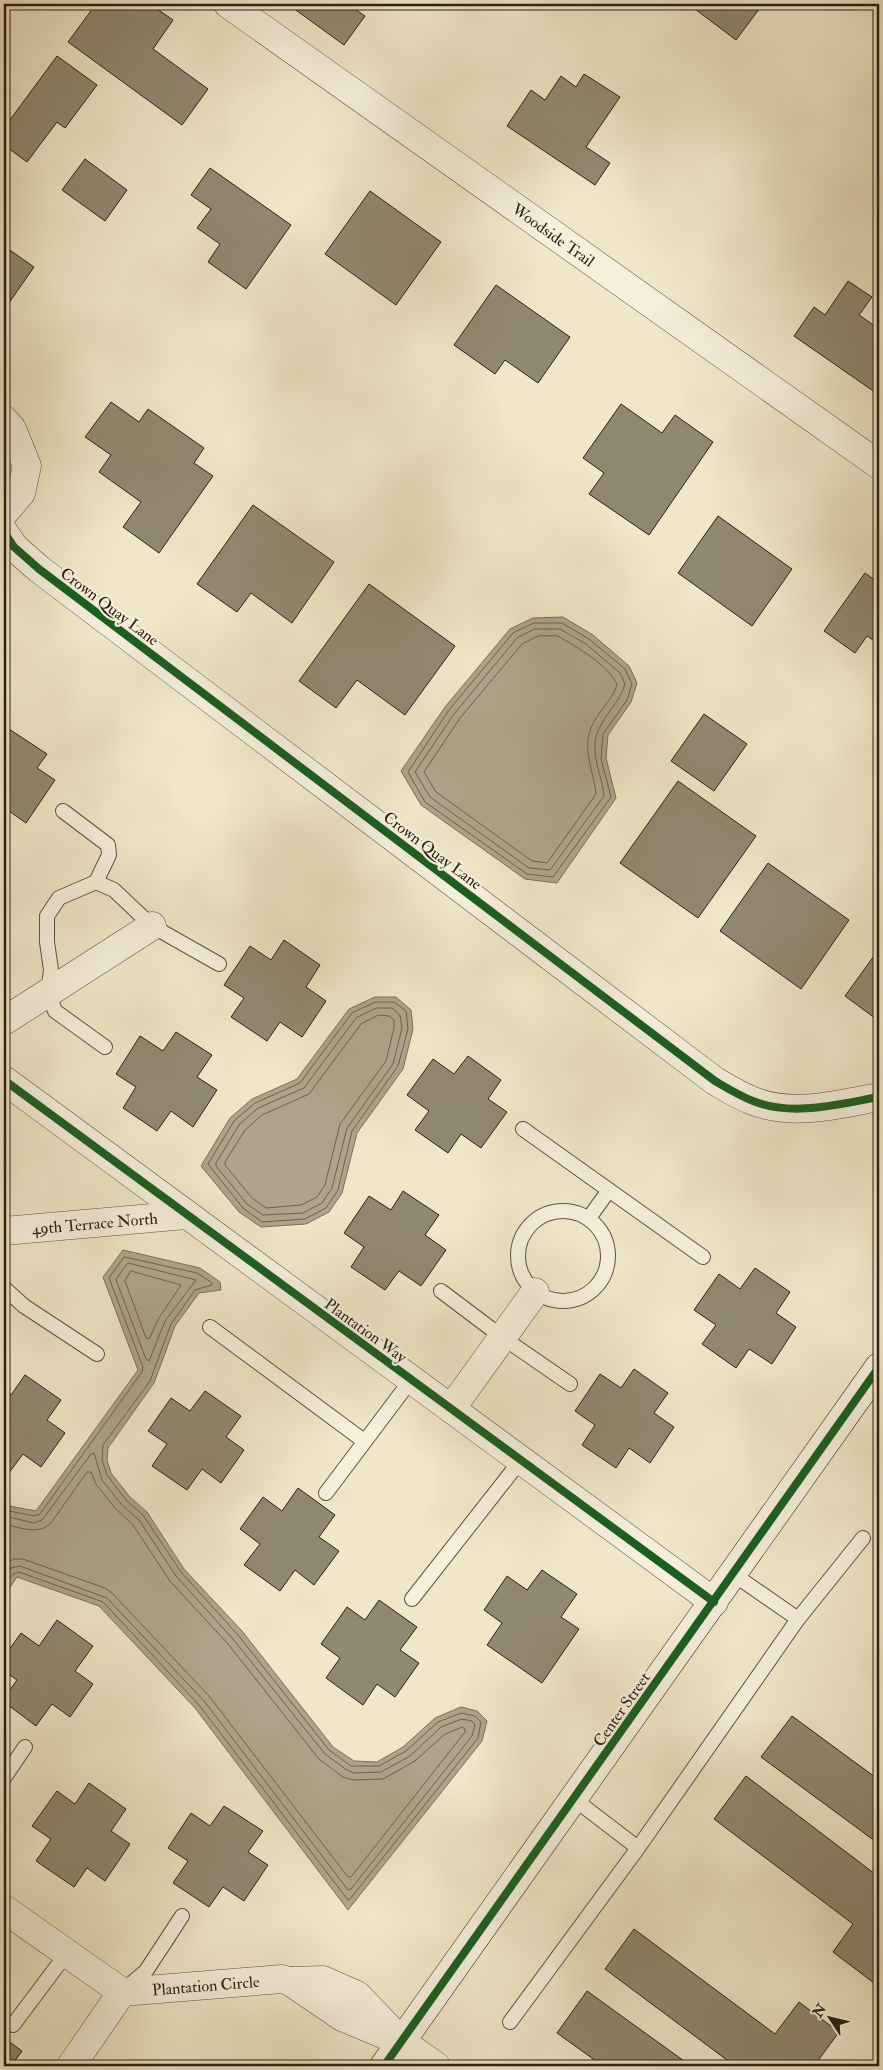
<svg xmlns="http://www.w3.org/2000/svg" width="883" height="2070" font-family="'IM FELL Double Pica',serif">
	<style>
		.water { fill: #ada48b; stroke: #79705b }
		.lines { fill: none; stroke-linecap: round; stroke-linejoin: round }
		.shore { stroke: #6c6250; stroke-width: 1 }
		.building { fill: #918872; stroke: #2b2114 }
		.lane-casing { stroke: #5c5241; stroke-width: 16 }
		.street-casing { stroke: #5c5241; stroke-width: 29 }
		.secondary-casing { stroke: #2b2114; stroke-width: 29 }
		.lane { stroke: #f5efdb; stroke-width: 14 }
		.street { stroke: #f5efdb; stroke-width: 28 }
		.secondary { stroke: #f5efdb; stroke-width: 28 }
		.cycleway-casing { stroke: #f5efdb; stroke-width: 11 }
		.cycleway { stroke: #1b5e20; stroke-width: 8 }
		.labels { text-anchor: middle; stroke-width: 4.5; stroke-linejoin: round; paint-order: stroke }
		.street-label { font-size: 16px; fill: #2b2114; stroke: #f5efdb }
	</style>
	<rect width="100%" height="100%" fill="#f0e7c8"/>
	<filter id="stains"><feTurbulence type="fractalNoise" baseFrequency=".004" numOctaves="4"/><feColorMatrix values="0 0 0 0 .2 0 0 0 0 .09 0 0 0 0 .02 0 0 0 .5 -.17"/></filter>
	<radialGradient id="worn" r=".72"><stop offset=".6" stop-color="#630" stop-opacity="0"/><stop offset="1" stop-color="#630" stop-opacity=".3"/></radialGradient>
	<path class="water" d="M563,617l30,18 36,31 8,17 -6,19 -23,33 -2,23 10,40 -59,85 -32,-4 -104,-74 -20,-34 44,-64 65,-78 23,-11z
		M375,997h21l15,13 2,19 -10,40 -46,64 -15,60 -13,19 -23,12 -45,3 -22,-15 -38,-46 29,-48 22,-19 45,-20 52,-70z
		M123,1250l77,18 20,14 1,8 -22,3 -24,33 -21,57 -46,65 -1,12 4,13 19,24 17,15 37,57 58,62 91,116 21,14 23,1 26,-15 32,-29 26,-11 16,4 10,10 -5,20 -134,169 -153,-202 -96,-102 -82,-29 -13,19v-91l32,6 102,-141 -35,-93z"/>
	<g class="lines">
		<path class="shore" d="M534,623h28l27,16 36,30 7,15 -5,16 -24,34 -2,25 10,38 -58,80 -26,-3 -102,-72 -17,-30 41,-62 64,-77z
			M535,629h25l26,15 34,29 5,11c-5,18 -20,30 -27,47 -9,22 4,43 6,65l-54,74 -21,-2 -99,-71 -15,-25 39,-58 63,-76z
			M558,636c17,10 52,30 59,49 -5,16 -20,27 -26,43 -9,23 3,44 5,66l-49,69 -15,-2 -96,-69 -12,-20 36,-54 62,-74 16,-8z
			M376,1002h18l12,9 2,18 -10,37 -46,65 -14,59 -12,18 -21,11 -43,3 -19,-14 -35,-44 26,-43 21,-18 45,-20 52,-70z
			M377,1008h15l8,7 2,13 -9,36 -46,64 -15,60 -10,15 -19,10 -40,2 -16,-11 -31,-38v-3l23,-38 19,-17 46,-20 52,-70z
			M379,1015l10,1 5,4v8l-8,33 -46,63 -15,61 -8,12 -16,8 -35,3 -14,-10 -27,-33v-3l20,-32 17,-15 47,-21 52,-70z
			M128,1263l68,17 -31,41 -16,40 -3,-2 -30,-79z
			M131,1271l50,14 -22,33 -10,21 -3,-1 -21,-57z
			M4,1510l30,6 6,-2 102,-142 1,-5 -34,-89 15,-21 73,16 14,9 1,3 -17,5 -24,34 -21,57 -47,64 -1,15 5,15 19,25 17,15 38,57 57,63 91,115 22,16h28l27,-15 32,-29 23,-9 14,3 6,6 -3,16 -128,161 -2,1 -149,-195 -96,-103 -84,-30 -6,2 -9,13
			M4,1516l30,7 8,-3 49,-66 3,-1 8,27 19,24 18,16 37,56 57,63 92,115 22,16 7,3 27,-1 29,-16 31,-29 21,-8 10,2 3,4 -3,11 -121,153 -3,1 -144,-189 -97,-103 -87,-32 -9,2 -7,8
			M4,1524c15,3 34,12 47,-1l36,-51h4l5,12 19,24 18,17 37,56 58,63 91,115 24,18 10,3 30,-1 32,-18 30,-27 17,-7 3,2v3l-114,145h-3l-139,-181 -97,-103 -7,-5 -82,-29h-9l-10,5"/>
	</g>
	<path class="building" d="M96,4h54l23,16 -20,29 55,40 -26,36 -114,-83z
		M296,4h51l18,12 -21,29 -51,-37z
		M699,4h64l-27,36 -41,-31z
		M57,56l40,29 -32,43 -8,-6 -30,40 -23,-17v-17z
		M584,74l36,23 -34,50 24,16 -15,22 -88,-59 24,-36 14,10 16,-24 15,11z
		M85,159l42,31 -22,31 -43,-31z
		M210,168l81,57 -45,64 -38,-27 12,-18 -23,-16 14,-19 -20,-14z
		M370,191l71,51 -45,63 -71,-51z
		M4,246l30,21 -30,43z
		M848,281l24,16 -13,18 20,14v66l-85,-59 20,-29 11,8z
		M496,285l74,52 -32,46 -33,-23 -10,14 -41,-29z
		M111,402l28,20 9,-13 56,39 -10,15 19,13 -54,77 -36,-26 18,-25 -42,-30 12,-17 -26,-18z
		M621,404l41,29 13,-18 38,27 -64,93 -60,-41 15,-21 -21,-15z
		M253,505l81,57 -42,61 -41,-30 -14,19 -40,-28z
		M718,516l74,53 -40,57 -74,-53z
		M865,573l14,10v61l-12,-8 -12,17 -31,-22z
		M369,584l86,62 -50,69 -48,-35 -21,28 -37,-27z
		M704,714l43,30 -33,47 -43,-30z
		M9,729l38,25 -10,14 18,12 -29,43 -20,-14 -2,4v-76z
		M678,781l78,55 -58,82 -78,-55z
		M768,863l81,57 -48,69 -81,-58z
		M284,940l36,25 -14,22 20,14 -24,36 -22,-15 -13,19 -36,-24 13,-19 -20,-13 26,-39 21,14z
		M879,949v72l-34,-25z
		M176,1032l36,23 -15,22 20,13 -24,37 -22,-16 -14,20 -34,-23 13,-21 -20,-13 24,-38 23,15z
		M468,1056l33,24 -13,19 19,13 -26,36 -20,-14 -13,19 -33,-23 14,-19 -22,-16 26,-36 21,15z
		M403,1191l36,24 -14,20 21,15 -25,36 -22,-15 -14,19 -34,-23 13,-20 -20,-14 25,-37 22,14z
		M755,1268l35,24 -14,21 20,14 -24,37 -23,-15 -13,19 -34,-24 14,-19 -22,-15 25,-36 21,15z
		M634,1369l34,24 -14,20 20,14 -24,36 -21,-15 -13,20 -34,-23 13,-20 -20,-14 25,-37 21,14z
		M25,1375l36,25 -14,20 18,13 -24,34 -18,-13 -15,20 -4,-3v-81l7,5z
		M205,1391l36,25 -15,21 18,13 -23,33 -19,-14 -15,21 -35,-24 15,-22 -19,-13 23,-33 19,13z
		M298,1488l37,27 -16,22 20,14 -25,34 -19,-15 -15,21 -36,-26 16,-21 -20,-15 23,-32 19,14z
		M542,1570l35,24 -16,23 18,12 -37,54 -55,-38 15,-22 -18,-13 23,-34 20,14z
		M379,1600l38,27 -17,23 19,13 -24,34 -18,-13 -14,21 -37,-27 14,-20 -19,-14 26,-37 18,13z
		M57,1620l36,26 -18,25 18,13 -23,33 -18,-13 -16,22 -32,-24v-4l13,-18 -13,-9v-14l17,-24 18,13z
		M792,1716l87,64v64l-118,-87z
		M746,1776l133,101v99l-5,7 -41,-31 20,-28 -139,-105z
		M89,1783l37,26 -15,22 19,13 -25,37 -18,-13 -13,19 -38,-26 15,-22 -19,-13 25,-35 18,13z
		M224,1806l39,25 -15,21 20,13 -24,36 -21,-14 -14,20 -36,-24 15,-22 -20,-13 23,-35 19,13z
		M634,1929l141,105 24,-32 40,30 -25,34h-79l-130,-97z
		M587,1991l104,75h-88l-46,-33z
		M4,2038l18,13 -11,15h-7z"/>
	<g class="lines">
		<g class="lane-casing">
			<path id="lane" d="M63,811l45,34 1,10 -13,27
				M105,1047l-50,-36 -7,-19 3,-22 -4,-28v-26l12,-18 37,-16 18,8 38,36 67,38
				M523,1129l180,128
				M518 1256a45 45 0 1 1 90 0a45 45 0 1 1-90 0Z
				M589,1218l20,-28
				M4,1288l20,18 73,48
				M441,1291l61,46 68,47
				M210,1327l154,114
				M326,1493l85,-113
				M733,1574l65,45
				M412,1599l109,-139
				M4,1778l21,-31
				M574,1799l64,49
				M126,1988l20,-17 36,-55
				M510,2022l128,-174 160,-229 65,-81
				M13,2025l54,-72"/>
		</g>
		<g class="street-casing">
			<g id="street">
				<path id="s1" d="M228,4l651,461"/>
				<path d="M4,420l8,9 15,37 -6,27 -17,20"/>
				<path d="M4,532l10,15 25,22 676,512c12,7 25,15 38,20 40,16 86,3 126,-4"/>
				<path d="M4,1021l148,-95"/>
				<path d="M4,1080l710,522"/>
				<path id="s2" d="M4,1231l182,-16"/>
				<path d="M451,1409l84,-117"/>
				<path d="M4,1909l118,83"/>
				<path d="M289,1981l34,-1 34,15 45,47 34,24"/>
				<path id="s3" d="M122,1992l160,-13 7,2 53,36 60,25"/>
				<path d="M71,2066l51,-74"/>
			</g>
		</g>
		<g class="secondary-casing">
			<path id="secondary" d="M384,2066l495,-699"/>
		</g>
		<use href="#lane" class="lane"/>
		<use href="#street" class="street"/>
		<use href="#secondary" class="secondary"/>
		<g class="cycleway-casing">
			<path id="cycleway" d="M4,532l10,15 25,22 676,512c12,7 25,15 38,20 40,16 86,3 126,-4
				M4,1080l710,522
				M384,2066l495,-699"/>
		</g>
		<use href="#cycleway" class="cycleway"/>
	</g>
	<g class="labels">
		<g class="street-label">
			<text dy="6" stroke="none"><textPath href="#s1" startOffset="399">Woodside Trail</textPath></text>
			<text transform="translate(110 606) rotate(37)" y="6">Crown Quay Lane</text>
			<text transform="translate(433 850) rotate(37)" y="6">Crown Quay Lane</text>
			<text dy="6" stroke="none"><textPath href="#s2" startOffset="91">49th Terrace North</textPath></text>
			<text transform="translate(366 1330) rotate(36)" y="6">Plantation Way</text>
			<text transform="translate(621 1709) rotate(-55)" y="6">Center Street</text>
			<text dy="6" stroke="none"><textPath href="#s3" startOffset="84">Plantation Circle</textPath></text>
		</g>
	</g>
	<rect width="883" height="2070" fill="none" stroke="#f0e7c8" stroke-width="20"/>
	<rect x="5" y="5" width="873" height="2060" fill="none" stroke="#2b2114" stroke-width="2.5"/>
	<rect x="10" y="10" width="863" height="2050" fill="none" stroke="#2b2114"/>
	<g transform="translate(830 2018) rotate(305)" stroke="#f5efdb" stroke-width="4" paint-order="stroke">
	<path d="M0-4L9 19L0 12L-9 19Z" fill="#2b2114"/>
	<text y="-8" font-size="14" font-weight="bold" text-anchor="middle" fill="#2b2114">N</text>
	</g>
	<rect width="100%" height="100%" filter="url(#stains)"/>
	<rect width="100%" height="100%" fill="url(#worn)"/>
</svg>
